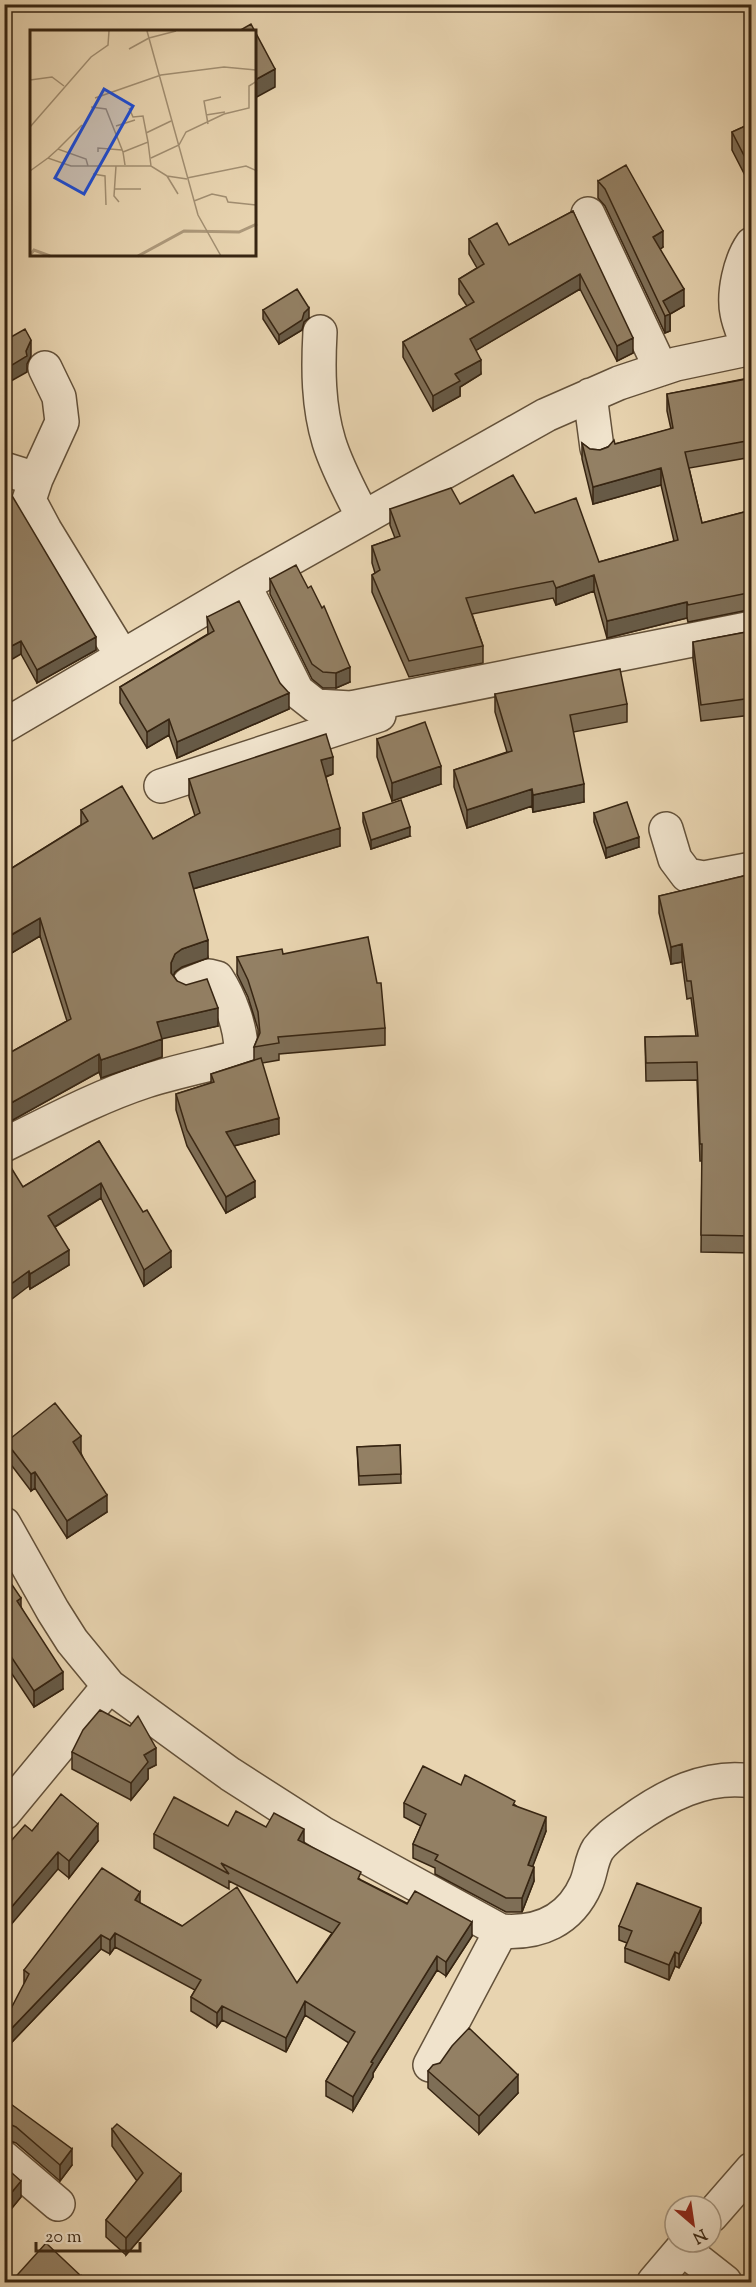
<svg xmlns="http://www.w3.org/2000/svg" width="756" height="2287" font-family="'Sorts Mill Goudy',serif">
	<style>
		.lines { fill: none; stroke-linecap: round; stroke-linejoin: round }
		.minor-casing { stroke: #63513a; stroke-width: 36 }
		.minor { stroke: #f0e3cc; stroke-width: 33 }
		.wall { fill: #7e6e56; stroke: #372512; stroke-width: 1.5 }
		.shaded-wall { fill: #675a46; stroke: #372512; stroke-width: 1.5 }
		.building { fill: #938064; stroke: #372512; stroke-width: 1.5 }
		.inset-river { fill: none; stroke: #ac987a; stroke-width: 3 }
		.inset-road { fill: none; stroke: #a18e71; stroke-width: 1.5 }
		.view { fill: #1d4ed8; fill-opacity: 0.15; stroke: #1d4ed8; stroke-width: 3 }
		.inset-edge { fill: none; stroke: #372512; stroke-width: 3 }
	</style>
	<rect width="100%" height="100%" fill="#e8d4b0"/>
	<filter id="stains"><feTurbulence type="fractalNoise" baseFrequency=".00333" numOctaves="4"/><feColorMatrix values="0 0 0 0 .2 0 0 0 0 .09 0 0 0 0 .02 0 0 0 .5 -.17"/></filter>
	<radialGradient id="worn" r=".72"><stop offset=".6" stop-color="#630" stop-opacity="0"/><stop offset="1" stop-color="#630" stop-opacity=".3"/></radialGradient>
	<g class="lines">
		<g class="minor-casing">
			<path id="minor" d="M588,214l73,155
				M320,332c-2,36 -2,74 9,110 8,26 22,51 34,75
				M749,349c-4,-12 -10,-24 -12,-36 -4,-20 3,-52 15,-69
				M45,368l14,29 3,25 -26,57 -7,21 16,30 77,126
				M590,395l7,53
				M4,469l32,10
				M244,585l53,106 19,15 35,2 401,-80
				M4,726l240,-141 302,-170 73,-32 57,-19 76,-16
				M161,786l218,-71
				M666,829l9,30 12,16 17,3 48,-9
				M4,1145c47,-23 93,-48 142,-64 28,-9 57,-15 85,-22l10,-8c0,-24 -11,-53 -24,-73l-8,-2 -20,8
				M4,1524l49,87 19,30 37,45 121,88 92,59 179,98c38,3 69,-10 85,-47 5,-11 5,-24 12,-35 8,-11 20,-19 31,-27 36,-26 77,-48 123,-41
				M4,1813l105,-127
				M430,2065l71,-134
				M4,2158l54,46
				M711,2216l41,-47
				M683,2249l42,33
				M654,2282l34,-40"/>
		</g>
		<use href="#minor" class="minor"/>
	</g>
	<path class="wall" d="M752,123v66l-20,-39v-18z
		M598,181l65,66 -3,2 24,57 -14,8v17l-5,2 -60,-127 -7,-8z
		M573,211l60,142 -16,8 -37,-72 -104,61 5,24 -21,13v9l-27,15 -30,-54v-15l64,-36 -8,-12v-15l18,-11 -8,-14v-15l40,6z
		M263,310l46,8 -5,4 -2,8 -23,14 -16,-25z
		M752,350v107l-63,11 13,55 50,-13v100h-4l-60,12 -1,-4 -80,20 -13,-47 -38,14 -3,-7 -81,16 11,32v17l-74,14 -37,-85v-17l3,-2 -3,-10v-17l23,-8 -5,-13v-16l70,-5 75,9 64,49 75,-21 -13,-56 -68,19 -11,-45v-16l8,6 10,1 15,-6 56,-15 -4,-18v-17l82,-16 -2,-10v-16z
		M4,497l92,153 -59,33 -16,-29z
		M270,579l80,103 -14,6h-13l-11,-9 -42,-85z
		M207,617l82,92 -112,49 -8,-23 -22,13 -27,-45v-16l88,-53z
		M752,631v84l-51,6 -8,-62v-17z
		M495,694l132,10v18l-54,10 11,70 -51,10 -1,-6 -65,22 -13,-41v-17l53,-18 -12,-40z
		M377,739l64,45 -49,17 -15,-44z
		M333,774l-7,3 14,69 -147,43 15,69 -26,9 -7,5 -2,3 4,6 41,45 -56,12v19l-61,21 -2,-6 -88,49 -7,-12v-53l63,-35 -27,-85 -35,21 -1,-84 77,-48v-15l72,29 42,-23 -6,-19v-18z
		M363,813l47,23 -39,13 -8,-27z
		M594,813l45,34 -33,11 -12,-36z
		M752,874v379l-51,-1 1,-91h-2l-3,-81 -51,1 -1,-44 51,-1 -5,-38 -4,1 -5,-37 -11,2 -12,-51v-17z
		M283,954l102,74v17l-106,9v6l-17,3 17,71 -45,12 21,51 -29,16 -39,-67 -11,-36v-16l35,-11v-9l43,-14v-13l4,-10v-8l-10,-32 -11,-23v-17z
		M99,1141l72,126 -27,19 -43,-88 -46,29 14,38 -39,24 -1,-3 -6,-99z
		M6,1442l75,11 26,59 -40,26 -32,-50 -4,3 -25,-33z
		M400,1445l1,38 -42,2 -2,-38z
		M4,1573l17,34 42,82 -29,18 -30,-45z
		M130,1726l26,39 -8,4v10l-17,21 -59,-31v-17z
		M461,1785l54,20 31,26 -14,36 2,14 -12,31h-16l-71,-38v-6l-22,-10v-14l8,-18 -17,-9v-14z
		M228,1826l38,1 38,16 57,37 111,56 -26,40 -9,-6 -64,103v4l-20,34 -27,-15v-15l23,-38 -44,-28 -19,37 -64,-32 -5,7 -26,-16v-14l4,-7 -80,-43 -5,7 -9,-5 -89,93 12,-58v-14l116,-67 42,23 115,57 35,-50 -103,-52v8l-75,-41v-14z
		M32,1831l66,10 -29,37 -11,-9z
		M701,1923l-22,45 -4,-2 -6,14 -44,-18v-14l2,-5 -8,-3v-14z
		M440,2063l78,30 -39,41 -51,-46v-17z
		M4,2078l5,21 -2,2 65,64 -12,16 -44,-38 -9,-3h-3z
		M112,2129l69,62 -55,64 -20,-18v-17l31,-39 -25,-35z
		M4,2166l17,31 -9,11 -8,-6z"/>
	<path class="shaded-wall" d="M275,69v18l-20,11v-18z
		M663,231v16l-10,7v-17z
		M580,274v15l-110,65v-15z
		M684,289v17l-14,8v17l-5,2v-17l-2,-15z
		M309,308v10l-5,4 -2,8 -23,14v-9z
		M633,338v15l-16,8v-15z
		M31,340v16l-4,8v8l-23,13v-15l22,-19z
		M481,360v14l-21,13v9l-27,15v-15l22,-22z
		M661,468v17l-68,19v-17z
		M594,575v16l-38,14v-17z
		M687,602v16l-80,20v-17z
		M96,637v13l-59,33v-13z
		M21,641v13l-17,10v-14z
		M350,667v15l-14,6v-15z
		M289,693v16l-112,49v-16z
		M169,719v16l-22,13v-16z
		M333,757v17l-12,4v-18z
		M441,766v18l-49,17v-18z
		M584,784v18l-51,10v-17z
		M532,789v17l-65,22v-18z
		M410,827v9l-39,13v-9z
		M340,828v18l-151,44v-17z
		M639,837v10l-33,11v-10z
		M40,918v18l-35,21v-18z
		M208,940v18l-26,9 -7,5 -4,9v-18l4,-9 7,-5z
		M682,944v18l-11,2v-17z
		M218,1008v18l-61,14v-18z
		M162,1039v18l-61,21v-18z
		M99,1054v18l-88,49v-18z
		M279,1118v16l-53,14v-16z
		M255,1181v16l-29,16v-16z
		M101,1183v15l-53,33v-15z
		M69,1250v15l-39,24v-15z
		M171,1251v16l-27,19v-16z
		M29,1271v15l-25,19v-16z
		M81,1436v17l-8,5v-16z
		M35,1472v16l-4,3v-17z
		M107,1495v17l-40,26v-17z
		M21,1598v16l-4,-13z
		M63,1672v17l-29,18v-16z
		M156,1748v17l-8,4v10l-17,21v-17l13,-28z
		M546,1817v14l-18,48v-14z
		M98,1824v17l-29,37v-17z
		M304,1829v15l-6,-4z
		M58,1852v17l-54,64v-17z
		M534,1867v14l-12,31v-14z
		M140,1892v14l-5,-6z
		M701,1908v15l-22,45v-14z
		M472,1922v14l-26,40v-14z
		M115,1933v14l-5,7v-14z
		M101,1935v14l-89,93 -8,10v-14l8,-10z
		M675,1952v14l-6,14v-15z
		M437,1956v14l-64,103v4l-20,34v-14l18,-35z
		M305,2001v14l-19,37v-14z
		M222,2006v14l-5,7v-14z
		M518,2075v18l-39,41v-18z
		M9,2082v17l-5,5v-17z
		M72,2149v16l-12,16v-16z
		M181,2174v17l-55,64v-17z
		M21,2181v16l-9,11v-16z
		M81,2276v7h-6z"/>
	<path class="building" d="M251,24l24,45 -20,11v-48h-18z
		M752,123v48l-20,-39z
		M626,165l37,66 -10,6 31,52 -21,12 7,13 -5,2 -60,-127 -7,-8z
		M573,211l60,127 -16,8 -37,-72 -110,65 11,21 -26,14 5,7 -27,15 -30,-54 71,-40 -15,-23 25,-15 -15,-25 28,-16 12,22z
		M297,289l12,19 -5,5 -2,7 -23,15 -16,-25z
		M25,329l6,11 -5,11 1,5 -23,14v-29z
		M752,350v22l-5,-20z
		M752,378v62l-67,12 17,71 50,-13v83h-4l-60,12 -1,-3 -80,19 -13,-46 -38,13 -3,-7 -87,17 17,48 -74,15 -37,-86 8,-5 -8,-24 28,-10 -10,-27 61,-21 9,16 53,-29 22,38 41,-15 23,64 79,-22 -17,-72 -68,19 -11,-44 8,6 10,1 8,-3 6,-7 1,4 58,-16 -6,-34z
		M11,494l85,143 -59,33 -16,-29 -17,9v-153z
		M296,565l12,23 3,-2 11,22 2,-2 26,61 -14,6 -13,-1 -11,-8 -42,-85z
		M239,601l41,82 9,10 -112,49 -8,-23 -22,13 -27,-45 94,-56 -7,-14z
		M752,631v67l-51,7 -8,-63z
		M620,669l7,35 -57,11 14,69 -51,11 -1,-6 -65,21 -13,-40 58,-19 -17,-57z
		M425,722l16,44 -49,17 -15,-44z
		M326,734l7,23 -12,3 19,68 -151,45 19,67 -26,9 -7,5 -4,9v10l6,8 9,4 21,-6 11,29 -61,14 5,17 -61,21 -2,-6 -88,49 -7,-11v-36l67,-37 -31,-101 -36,21v-66l84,-52 -7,-11 41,-24 31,53 47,-26 -11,-34z
		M401,800l9,27 -39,13 -8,-27z
		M627,802l12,35 -33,11 -12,-35z
		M752,874v362l-51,-1 1,-91h-2l-3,-82 -51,1 -1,-26 53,-1 -7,-55h-4l-5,-37 -11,3 -12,-51z
		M368,937l9,46h4l4,45 -107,9 1,6 -25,4 6,-14 -2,-21 -10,-32 -11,-23 45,-8 1,5z
		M261,1058l18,60 -53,14 29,49 -29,16 -39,-67 -11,-36 38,-12 -3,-8z
		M99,1141l44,71 4,-2 24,41 -27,19 -43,-87 -53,33 21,34 -39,24 -1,-3 -25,18v-127l3,-1 16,26z
		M55,1403l26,33 -8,6 34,53 -40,26 -32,-49 -4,2 -25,-32z
		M400,1445l1,29 -42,2 -2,-29z
		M4,1573l17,25 -4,3 46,71 -29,19 -30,-45z
		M100,1710l30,16 8,-10 18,32 -12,7 4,7 -17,21 -59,-31 11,-22z
		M423,1766l38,19 4,-10 50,26 -2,4 33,12 -18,48 6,2 -12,31h-16l-71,-38 3,-5 -25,-11 13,-30 -22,-11z
		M61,1794l37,30 -29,37 -11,-9 -54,64v-67l21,-24 7,6z
		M174,1797l54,29 8,-15 30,16 8,-14 30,16 -6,11 63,32 -3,7 49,25 8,-13 57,31 -26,40 -9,-6 -66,106 2,1 -20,34 -27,-16 29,-49 -50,-31 -19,37 -64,-32 -5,7 -26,-16 10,-17 -86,-47 -5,7 -9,-5 -89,93 -8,10v-16l25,-48 -5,-4 78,-102 38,24 -5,8 47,26 55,-39 60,96 43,-60 -119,-60 8,11 -75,-40z
		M637,1883l64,25 -22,46 -4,-2 -6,13 -44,-17 7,-17 -13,-5z
		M469,2028l49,47 -39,41 -51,-45 5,-6 7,-2 12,-17z
		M4,2078l5,4 -5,5z
		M4,2099l68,50 -12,16 -44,-38 -9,-4h-3z
		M117,2124l64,50 -55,64 -20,-18 37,-47 -31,-44z
		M4,2166l17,15 -9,11 -8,-7z
		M46,2243l35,33 -6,7h-65z"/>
	<g transform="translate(30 30)">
		<rect width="226" height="226" fill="#e8d4b0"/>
		<path class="inset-river" d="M0,225l4,-5 16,6M108,226l46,-25 55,1 18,-8"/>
		<path class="inset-road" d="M117,1l51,184 23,41M119,8l27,-7M99,19l20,-11M0,50l22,-3 12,9M65,68l66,-23 63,-8 33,3M61,77l15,2 17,43M99,78l4,9 10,-1 5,26M176,85l19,-3M178,94l-4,-23 17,-4M86,96l19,-6M0,97l61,-70 17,-12 1,-14M116,103l25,-12M28,119l24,-24M68,122v-4l24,2M18,128l10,-9 28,10 2,7M121,128l28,-13 7,-13 38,-18 25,-6v-22l8,-5M95,135l-2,-13 25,-10 3,24M86,136l-2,30 5,6M0,141l18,-13 23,8h80l16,10 20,3M63,144l12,2 1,29M137,146l11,18M157,148l59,-12 11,5M84,159h27M164,171l18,-7 14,3 2,5 28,3"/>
		<path class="view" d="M74,59l29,17 -49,88 -29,-16z"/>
		<rect width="226" height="226" class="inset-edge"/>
	</g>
	<rect width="756" height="2287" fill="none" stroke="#e8d4b0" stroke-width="24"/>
	<rect x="6" y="6" width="744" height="2275" fill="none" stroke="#372512" stroke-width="3"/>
	<rect x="12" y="12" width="732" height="2263" fill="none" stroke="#372512" stroke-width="1.5"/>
	<g transform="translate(693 2224) rotate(151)"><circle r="28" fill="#f0e3cc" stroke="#a69782" stroke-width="1.5"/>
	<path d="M0-4.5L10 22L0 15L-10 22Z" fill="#8f2418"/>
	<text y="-9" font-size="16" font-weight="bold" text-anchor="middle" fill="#372512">N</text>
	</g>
	<path d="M36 2242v9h104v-9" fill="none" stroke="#372512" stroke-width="3"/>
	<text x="45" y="2242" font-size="18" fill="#372512" stroke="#f0e3cc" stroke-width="4.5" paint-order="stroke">20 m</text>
	<rect width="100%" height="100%" filter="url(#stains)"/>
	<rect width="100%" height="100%" fill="url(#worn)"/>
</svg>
